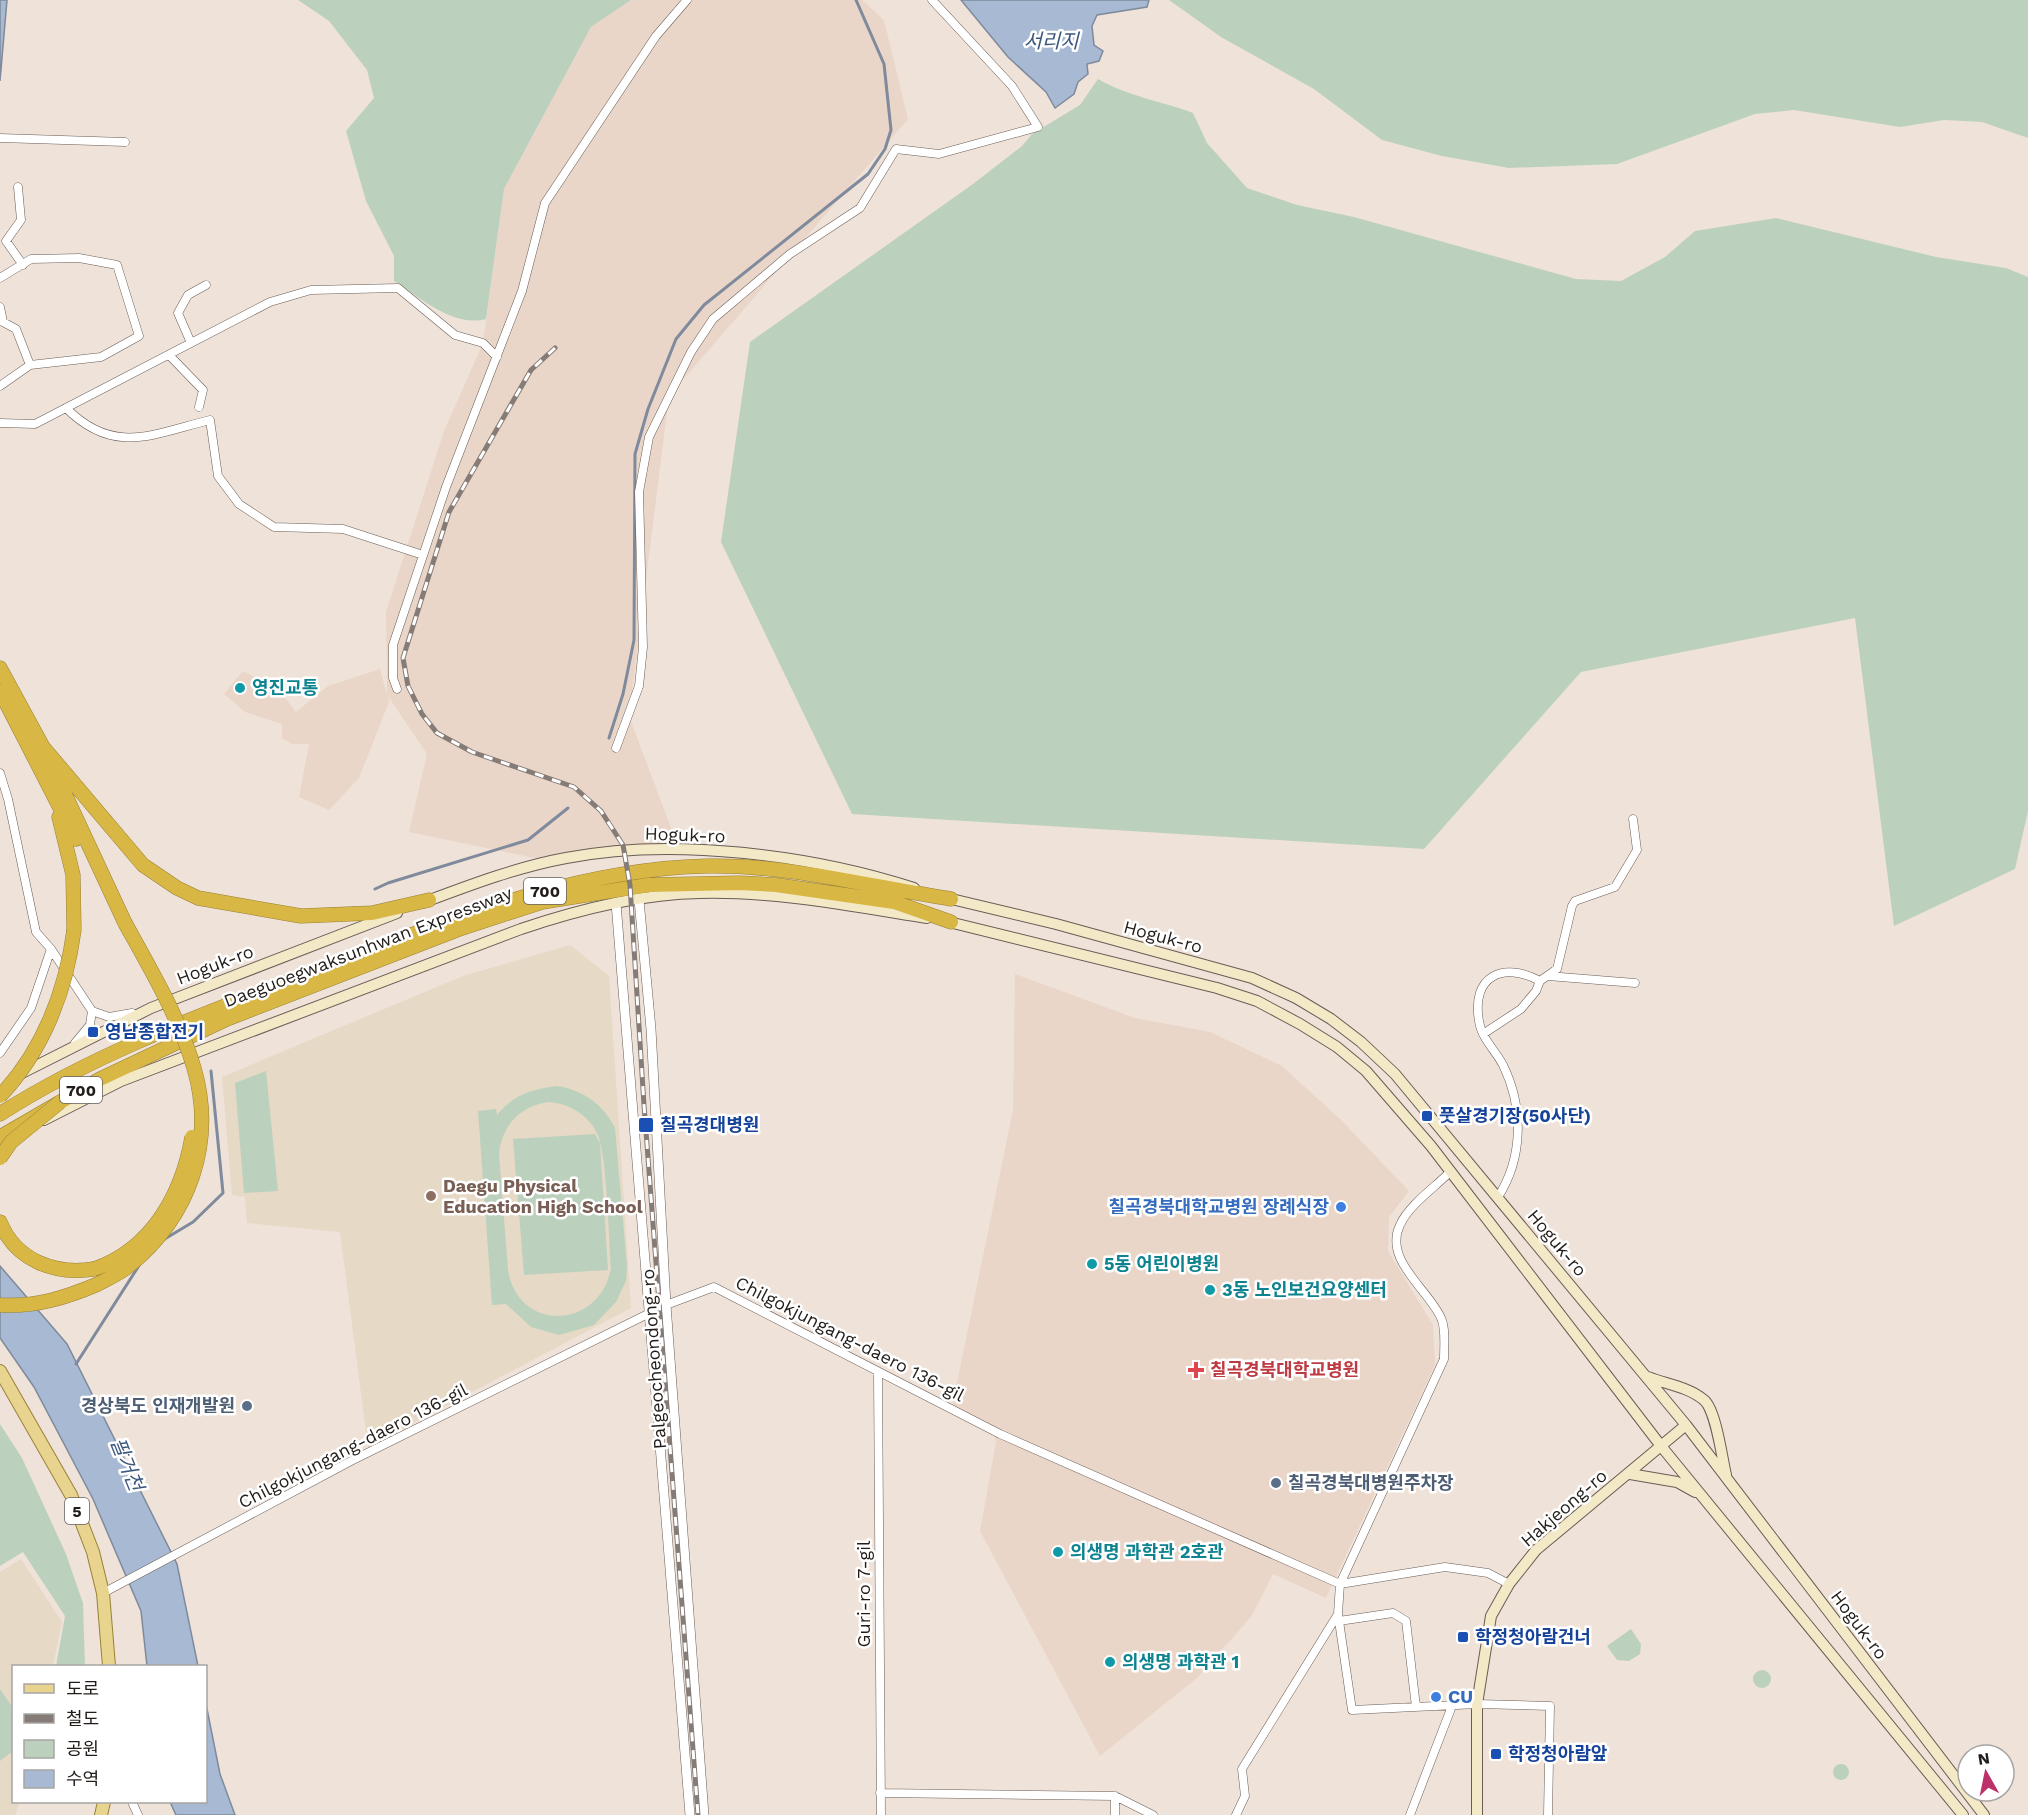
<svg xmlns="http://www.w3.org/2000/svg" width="2028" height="1815" font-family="'Work Sans','Noto Sans KR',sans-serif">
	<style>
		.built { fill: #ead6c8 }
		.education { fill: #e6d9c5 }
		.green { fill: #bcd1bd; fill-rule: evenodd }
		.water { fill: #a7b9d3; stroke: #7f8a9c; stroke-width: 1.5 }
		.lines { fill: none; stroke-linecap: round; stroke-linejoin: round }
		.stream { stroke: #7f8a9c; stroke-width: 3 }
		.minor-casing { stroke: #695d56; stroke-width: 9 }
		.tertiary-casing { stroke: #695d56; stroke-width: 10 }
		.secondary-casing { stroke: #695d56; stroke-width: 12 }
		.primary-casing { stroke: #988136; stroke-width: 14 }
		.motorway-casing { stroke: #988136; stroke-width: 15 }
		.minor { stroke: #fff; stroke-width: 8 }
		.tertiary { stroke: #fff; stroke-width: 9 }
		.secondary { stroke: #f3e9c7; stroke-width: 10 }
		.primary { stroke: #e8d48f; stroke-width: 12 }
		.motorway { stroke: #d8b745; stroke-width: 14 }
		.rail-casing { stroke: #857c77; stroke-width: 5 }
		.rail { stroke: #fff; stroke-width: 3; stroke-dasharray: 9; stroke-linecap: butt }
		.motorway-bridge-casing { stroke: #988136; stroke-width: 15; stroke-linecap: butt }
		.motorway-bridge { stroke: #d8b745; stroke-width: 14 }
		.culture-dot { fill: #0f9aa8; stroke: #fff; stroke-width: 2 }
		.transit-dot { fill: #1a4fb4; stroke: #fff; stroke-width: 2 }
		.education-dot { fill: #8d6e63; stroke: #fff; stroke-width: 2 }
		.shop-dot { fill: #3f7fe0; stroke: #fff; stroke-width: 2 }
		.health-dot { fill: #e0444e; stroke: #fff; stroke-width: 2 }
		.service-dot { fill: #5c6f8a; stroke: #fff; stroke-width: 2 }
		.labels { text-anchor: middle; stroke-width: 5; stroke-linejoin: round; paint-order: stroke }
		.shield { fill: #fff; stroke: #64615f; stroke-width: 1.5 }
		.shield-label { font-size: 16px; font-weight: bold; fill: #221d1a }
		.culture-label { font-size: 18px; font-weight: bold; fill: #0d838f; stroke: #fff; text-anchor: start }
		.street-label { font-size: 18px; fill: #221d1a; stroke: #fff }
		.transit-label { font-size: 18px; font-weight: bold; fill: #164399; stroke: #fff; text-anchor: start }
		.education-label { font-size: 18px; font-weight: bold; fill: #785e54; stroke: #fff; text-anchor: start }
		.shop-label { font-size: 18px; font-weight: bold; fill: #366cbe; stroke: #fff; text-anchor: end }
		.health-label { font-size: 18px; font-weight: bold; fill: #be3a42; stroke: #fff; text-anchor: start }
		.service-label { font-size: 18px; font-weight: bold; fill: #4e5e75; stroke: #fff; text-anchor: end }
		.water-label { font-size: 20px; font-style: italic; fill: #3c577e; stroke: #fff }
	</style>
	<rect width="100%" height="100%" fill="#efe2d9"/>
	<path class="built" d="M631,0h231l22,20 24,99 -239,277 -40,320 50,133 -145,9 -125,-26 18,-78 -39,-58 1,6 -30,76 -30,32 -30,-13 10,-53h-17l-10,-6v-14l-37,-12 -21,-18 19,-23 36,19 17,22 32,-26 52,-17 7,26 -1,-83 58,-181 39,-88 21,-154 87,-162z
		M1015,974l120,44 75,14 72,34 60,55 67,70 -20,26 -1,34 45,74 2,40 -109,233 -53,-24 -22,43 -54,61 -97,78 -120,-225 16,-89 -2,-7 -42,-28 61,-297z"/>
	<path class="education" d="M570,945l39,31 22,332 -263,139 -28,-215 -93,-9 -2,-26 -13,-2 -10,-118 241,-101z
		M21,1559l41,63 -9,44h-39v136h6l-5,13h-15v-243z"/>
	<path class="green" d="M298,0h333l-40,27 -87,162 -18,130c-32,9 -67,-22 -92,-38v-25l-28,-55 -20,-70 28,-33 -7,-28 -38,-49z
		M1169,0h859v138l-46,-16 -38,-2 -44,7 -106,-17 -39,4 -138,50 -108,4 -67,-12 -60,-16 -68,-51 -93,-52z
		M1098,79c29,17 63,22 95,34l14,30 40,45 50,17 57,12 222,62 45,2 44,-24 30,-26 81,-13 160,39 70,11 22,9v534l-13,58 -121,57 -39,-308 -274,54 -157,177 -572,-35 -131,-272 29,-200 223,-158 49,-38 10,-12 48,-29z
		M266,1071l12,120 -34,2 -9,-110z
		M557,1086c26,4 46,18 58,42l12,138 -1,15 -10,21 -22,23 -35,10 -28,-8 -25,-23 -14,1 -14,-194 18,-2 1,6c16,-20 35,-26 60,-29zM548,1102c21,1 40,13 49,31 10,19 12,108 14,135 -11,62 -93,65 -103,2l-9,-115c2,-29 21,-49 49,-53z
		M595,1134l5,9 8,127 -84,5 -11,-136z
		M0,1424l22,34 44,96 17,49 2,63h-29l9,-50 -42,-64 -23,14z
		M1631,1629l10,15 -1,10 -11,7 -12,-1 -10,-14z
		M1753 1679a9 9 0 1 1 18 0a9 9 0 1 1-18 0Z
		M0,1689l13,19v43l-13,10z
		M1833 1772a8 8 0 1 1 16 0a8 8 0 1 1-16 0Z"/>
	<path class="water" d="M0,0h7l-7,81z
		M961,0h188l-2,7 -50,8 -5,11 2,19 9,6 -4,10 -12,3 1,10 -10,8 -4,12 -19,14 -9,-16 -38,-35z
		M0,1266l67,78 110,220 21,102h-51l-6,-55 -48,-112 -59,-112 -34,-49z
		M206,1704l14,70 15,41h-59l-6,-13h36z"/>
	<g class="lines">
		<path class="stream" d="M609,738l14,-44 11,-54 1,-186 13,-45 28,-70 28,-34 164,-131 17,-25 6,-19 -7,-66 -28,-64
			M375,889l13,-6 140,-43 40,-32
			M163,1240l30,-18 30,-29 -12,-122
			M76,1364l64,-100"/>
		<g class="minor-casing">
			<path id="minor" d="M0,138l125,4
				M18,187l3,33 -15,21 17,24
				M0,278l31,-19 48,-1 38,7 22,71 -38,21 -71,8
				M0,307l3,15 13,7 14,36 -30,21
				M191,343l-13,-30 10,-18 18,-10
				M169,355l34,35 -4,17
				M66,408c48,48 87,26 144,12l8,56 21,28 35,23 69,2 80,26
				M0,423l35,1 235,-122 41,-12 87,-2 57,47 28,8 14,14
				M397,689l-4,-11v-33l53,-158 76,-196 23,-88 111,-167 31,-36
				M616,748l23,-62 4,-39 -4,-155 10,-55 42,-85 22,-33 77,-65 70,-46 36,-59 43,5 99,-27 -26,-41 -80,-86
				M0,773l8,26 28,133 15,17 41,62 17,6 23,-4
				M1548,976l87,7
				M1483,1034l38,-25 15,-18 4,-10 17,-12 15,-63 3,-5 40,-14 22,-37 -4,-31
				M75,1043l15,-18 2,-14
				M0,1053l31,-45 20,-59
				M1450,1172c-16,16 -41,33 -50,53 -17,35 29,65 41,93 5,10 3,29 3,41l-104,225 -2,30 14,96 125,-6 73,2 -2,109
				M1498,1197c25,-39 26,-89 5,-132 -7,-14 -22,-27 -24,-44 -8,-45 24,-60 61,-40
				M878,1373l3,442
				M103,1593l248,-132 315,-156 48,-18 286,147 340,150 105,-17 43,6 21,11
				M1339,1621l54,-8 13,8 10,86
				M880,1793l235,3v19
				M1115,1796l38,19
				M132,1802l6,13
				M1236,1815l9,-19 -3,-27 96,-155
				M1410,1815l42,-109"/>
		</g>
		<g class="tertiary-casing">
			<path id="tertiary" d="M639,900l12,129 15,276 38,510
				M616,903l74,912"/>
		</g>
		<g class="secondary-casing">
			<path id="secondary" d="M943,897l113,27 196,54 44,20 35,21 30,23 34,32 291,351 298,390
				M422,903c48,-18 95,-36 144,-45 107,-21 246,-3 348,30
				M945,921l272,67 40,13 43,23 37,23 29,24 65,75 230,300 302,369
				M20,1074l131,-66 246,-95
				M44,1120l77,-39 400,-152c56,-19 119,-35 179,-36 76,-2 152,13 227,25
				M1648,1377c18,7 41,10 56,23 12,10 18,58 22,75
				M1630,1474l47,8 18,10
				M1477,1815v-111l14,-88 18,-32 27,-34 150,-125"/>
		</g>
		<g class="primary-casing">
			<path id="primary" d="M0,1371l71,124 22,57 10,41 6,73
				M101,1815l3,-13"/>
		</g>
		<g class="motorway-casing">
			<path id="motorway" d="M0,668l43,79 82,176
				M0,691l76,148
				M43,747l100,118 34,23 21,10 103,18 71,-3 57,-13
				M59,817l14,58 1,55
				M0,1114c97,-62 204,-100 311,-141 127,-48 258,-104 396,-107 78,-2 166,21 244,33
				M0,1137l100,-58 127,-60 235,-91 80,-26 106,-17 91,-2 37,2 118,17 57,20
				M0,1222c16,39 55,53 94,47
				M0,1305c36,2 65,-7 98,-21"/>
		</g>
		<use href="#minor" class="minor"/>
		<use href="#tertiary" class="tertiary"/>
		<use href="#secondary" class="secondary"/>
		<use href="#primary" class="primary"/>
		<use href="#motorway" class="motorway"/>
		<g class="rail-casing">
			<path id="rail" d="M555,348l-24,22 -82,142 -46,146 5,28 14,28 15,19 35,19 102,35 27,24 22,34 7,40 14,220 54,710"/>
		</g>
		<use href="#rail" class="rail"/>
		<g class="motorway-bridge-casing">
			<path id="motorway-bridge" d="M0,1096c43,-45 66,-105 74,-166
				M0,1158l11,-16 49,-40
				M94,1269c58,-20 88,-75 98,-132
				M98,1284c11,-6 23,-11 32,-19 59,-48 86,-122 64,-197 -15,-51 -43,-98 -69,-145"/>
		</g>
		<use href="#motorway-bridge" class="motorway-bridge"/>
	</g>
	<g class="culture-dot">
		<circle cx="240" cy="688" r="6"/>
		<circle cx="1092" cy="1264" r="6"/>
		<circle cx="1210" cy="1290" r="6"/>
		<circle cx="1058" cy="1552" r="6"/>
		<circle cx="1110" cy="1662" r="6"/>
	</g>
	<g class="transit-dot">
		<rect x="87" y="1026" width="12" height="12" rx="3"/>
		<rect x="1421" y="1110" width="12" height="12" rx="3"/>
		<rect x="638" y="1117" width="16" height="16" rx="3"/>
		<rect x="1457" y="1631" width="12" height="12" rx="3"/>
		<rect x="1490" y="1748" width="12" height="12" rx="3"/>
	</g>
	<circle class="education-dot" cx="431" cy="1196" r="6"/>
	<g class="shop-dot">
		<circle cx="1341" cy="1207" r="6"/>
		<circle cx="1436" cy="1697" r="6"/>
	</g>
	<path class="health-dot" d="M1193 1361h6v6h6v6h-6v6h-6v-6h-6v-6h6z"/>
	<g class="service-dot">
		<circle cx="247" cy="1406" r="6"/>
		<circle cx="1276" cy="1483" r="6"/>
	</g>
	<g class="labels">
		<g class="shield">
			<rect x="524" y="878" width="42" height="26" rx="4.5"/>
			<rect x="60" y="1077" width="42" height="26" rx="4.5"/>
			<rect x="65" y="1498" width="24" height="26" rx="4.5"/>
		</g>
		<g class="shield-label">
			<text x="545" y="897">700</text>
			<text x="81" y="1096">700</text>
			<text x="77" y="1517">5</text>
		</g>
		<g class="culture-label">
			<text x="252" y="694">영진교통</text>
			<text x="1104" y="1270">5동 어린이병원</text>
			<text x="1222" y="1296">3동 노인보건요양센터</text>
			<text x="1070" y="1558">의생명 과학관 2호관</text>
			<text x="1122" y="1668">의생명 과학관 1</text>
		</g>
		<g class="street-label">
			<text transform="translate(685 835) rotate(2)" y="6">Hoguk-ro</text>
			<text transform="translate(1163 937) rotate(15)" y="6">Hoguk-ro</text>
			<text transform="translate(368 947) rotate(-21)" y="6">Daeguoegwaksunhwan Expressway</text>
			<text transform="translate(215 965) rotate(-21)" y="6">Hoguk-ro</text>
			<text transform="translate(1557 1243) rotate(50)" y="6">Hoguk-ro</text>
			<text transform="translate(850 1339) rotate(27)" y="6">Chilgokjungang-daero 136-gil</text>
			<text transform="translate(654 1359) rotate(-94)" y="6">Palgeocheondong-ro</text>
			<text transform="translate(353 1446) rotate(-27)" y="6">Chilgokjungang-daero 136-gil</text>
			<text transform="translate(1564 1508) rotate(-41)" y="6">Hakjeong-ro</text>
			<text transform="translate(864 1594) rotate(-90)" y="6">Guri-ro 7-gil</text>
			<text transform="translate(1859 1625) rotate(53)" y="6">Hoguk-ro</text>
		</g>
		<g class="transit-label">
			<text x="105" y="1038">영남종합전기</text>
			<text x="1439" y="1122">풋살경기장(50사단)</text>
			<text x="660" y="1131">칠곡경대병원</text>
			<text x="1475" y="1643">학정청아람건너</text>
			<text x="1508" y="1760">학정청아람앞</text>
		</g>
		<g class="education-label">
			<text x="443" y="1192">Daegu Physical<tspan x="443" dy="21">Education High School</tspan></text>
		</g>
		<g class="shop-label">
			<text x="1329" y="1213">칠곡경북대학교병원 장례식장</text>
			<text x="1448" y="1703" text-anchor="start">CU</text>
		</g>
		<g class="health-label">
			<text x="1210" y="1376">칠곡경북대학교병원</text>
		</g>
		<g class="service-label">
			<text x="235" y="1412">경상북도 인재개발원</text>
			<text x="1288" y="1489" text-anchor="start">칠곡경북대병원주차장</text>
		</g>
		<g class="water-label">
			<text x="1051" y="48">서리지</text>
			<text transform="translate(127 1464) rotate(68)" y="7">팔거천</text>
		</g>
	</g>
	<rect x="12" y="1665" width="195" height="138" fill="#ffffff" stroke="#a7a5a3" stroke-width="1.5"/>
	<rect x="24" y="1684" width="30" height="9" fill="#e8d48f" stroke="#a7a5a3" stroke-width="1.5"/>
	<text x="66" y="1695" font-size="18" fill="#221d1a">도로</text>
	<rect x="24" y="1714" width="30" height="9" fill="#857c77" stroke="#a7a5a3" stroke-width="1.5"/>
	<text x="66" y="1725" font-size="18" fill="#221d1a">철도</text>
	<rect x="24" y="1740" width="30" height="18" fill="#bcd1bd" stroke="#a7a5a3" stroke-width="1.5"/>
	<text x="66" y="1755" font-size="18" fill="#221d1a">공원</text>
	<rect x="24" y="1770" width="30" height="18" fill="#a7b9d3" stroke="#a7a5a3" stroke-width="1.5"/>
	<text x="66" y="1785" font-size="18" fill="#221d1a">수역</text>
	<g transform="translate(1986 1773) rotate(351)"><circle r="28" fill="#ffffff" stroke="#a7a5a3" stroke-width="1.5"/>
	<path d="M0-4.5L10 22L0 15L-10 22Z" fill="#bd3168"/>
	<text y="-9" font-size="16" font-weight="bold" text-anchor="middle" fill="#221d1a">N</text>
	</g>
</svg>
